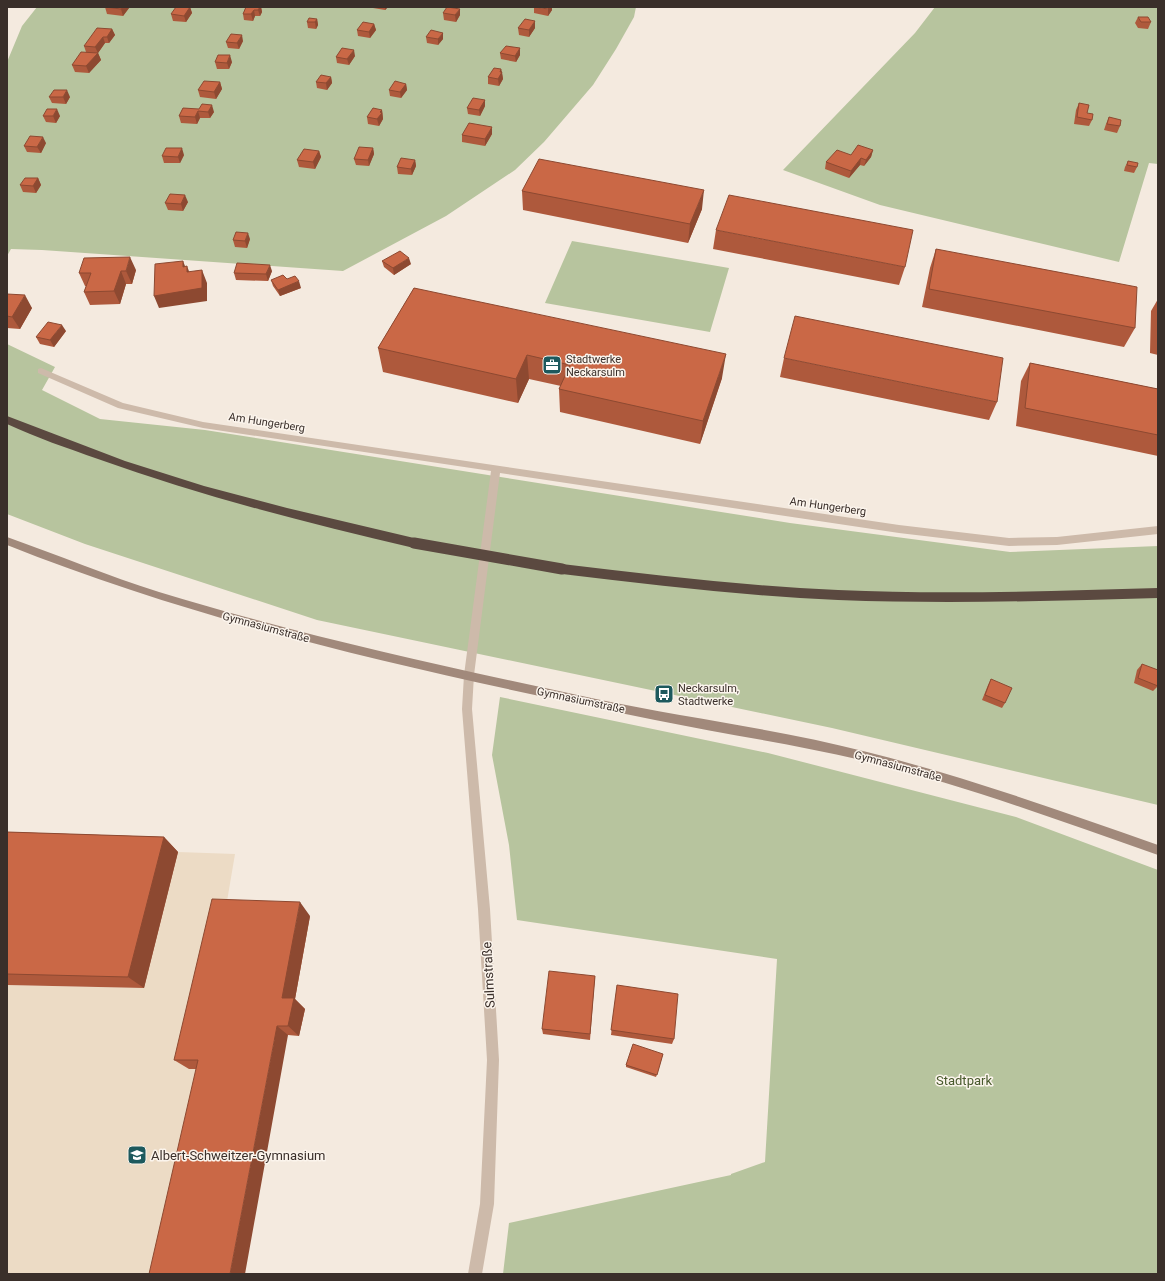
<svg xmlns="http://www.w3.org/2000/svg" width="1165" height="1281" font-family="Roboto,sans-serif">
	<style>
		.green { fill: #b7c49e }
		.plaza { fill: #ecdbc5 }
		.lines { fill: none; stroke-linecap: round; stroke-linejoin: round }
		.street { fill: #cdbaaa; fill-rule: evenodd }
		.secondary { fill: #a1897b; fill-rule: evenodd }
		.highway { fill: #5b4940; fill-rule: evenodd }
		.highway-bridge { stroke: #5b4940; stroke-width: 11 }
		.wall { fill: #ae593c }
		.shaded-wall { fill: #8d4931 }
		.building { fill: #ca6846; stroke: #8d4931 }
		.labels { text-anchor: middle; stroke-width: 3; stroke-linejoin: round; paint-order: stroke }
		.poi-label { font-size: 11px; fill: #3a2f2a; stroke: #fbf4ec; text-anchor: start }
		.street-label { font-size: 11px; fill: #3a2f2a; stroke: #fbf4ec }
		.near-street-label { font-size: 13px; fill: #3a2f2a; stroke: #fbf4ec }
		.near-park-label { font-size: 13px; fill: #48592c; stroke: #fbf4ec }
		.near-poi-label { font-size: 13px; fill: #3a2f2a; stroke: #fbf4ec; text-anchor: start }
	</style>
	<rect width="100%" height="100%" fill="#f4eadf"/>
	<path class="green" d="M37,7h599l-2,10 -18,32 -23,36 -49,57 -29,28 -69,46 -103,55 -301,-21 -31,-1 -4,7v-194l15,-36z
		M935,7h223v157l-9,-1 -30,99 -239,-57 -97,-35 132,-137z
		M572,241l157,27 -19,64 -165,-29z
		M7,344l48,23 -13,23 58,29 105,11 585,93 220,29 148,-6v259l-326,-77 -515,-108 -232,-76 -78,-30z
		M500,697l268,56 248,64 142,53v404h-655l6,-51 222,-48v-1l34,-12 12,-203 -260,-39 -8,-75 -17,-90z"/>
	<path class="plaza" d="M178,852l57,2 -10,59 -12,156 -46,205h-160v-289l137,3z"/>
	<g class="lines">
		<path class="street" d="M41,368l82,35 80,19 696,103 110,13 48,-1 101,-11v8l-101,11 -48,1 -110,-13 -399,-60 -26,202 -2,34 18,200 9,151 -5,144 -12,70h-14l12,-70 7,-144 -9,-151 -16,-200 2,-34 27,-204 -288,-43 -85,-20 -80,-35v-4z"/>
		<path class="secondary" d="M7,537c51,18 101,39 152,55 144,44 291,76 437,107 90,19 182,30 271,53 99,25 195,59 291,93v10c-98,-34 -196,-71 -297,-95 -68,-16 -138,-26 -206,-40 -219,-45 -440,-92 -648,-175z"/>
		<path class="highway" d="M7,416l118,45 79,25 83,22 127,30 4,2 2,3 -2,3 -4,2c-107,-25 -213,-52 -316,-89 -31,-11 -61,-21 -91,-35z
			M562,564c92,11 184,22 276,26 107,5 213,1 320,-2v10c-107,3 -213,6 -320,2 -92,-4 -184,-15 -276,-26l-4,-2 -2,-3 2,-3z"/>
		<path class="highway-bridge" d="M414,543l148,26"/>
	</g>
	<path class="wall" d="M105,7h23l1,1 -6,8 -16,-2z
		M190,7l2,6 -6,9 -13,-1 -2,-7z
		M246,7h15l1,5 -2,4h-5l-2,5 -9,-1 -1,-6z
		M373,7h15l-3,3 -12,-2z
		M534,7l18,3 -4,6 -14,-3z
		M443,13l17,2 -4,7 -12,-2z
		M1138,17l13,5 -3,7 -10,-1 -3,-5z
		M317,19l1,6 -2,4 -8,-1 -1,-6z
		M374,24l2,6 -6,8 -12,-2 -1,-6z
		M518,28h17l-6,9 -10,-2z
		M112,29l3,6 -6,8h-4l-7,10 3,7 -12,13 -14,-1 -3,-7 14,-13 -2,-6z
		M426,37l17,2 -5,6 -11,-2z
		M243,41l-4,8 -11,-1 -2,-6z
		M500,53l20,2 -4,7 -15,-3z
		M355,56l-6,9 -12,-2 -1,-6z
		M215,62h17l-3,7h-12z
		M501,69l2,10 -4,7 -11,-2v-7z
		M331,77l1,6 -5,7 -10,-2 -1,-6z
		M220,82l2,7 -6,10 -16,-2 -2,-7z
		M406,84l1,6 -6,8 -11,-2 -1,-6z
		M49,97h21l-4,7 -14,-1z
		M485,100v6l-5,10 -12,-2 -1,-6z
		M1079,103l13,17 -3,6 -15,-2 2,-14z
		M183,108l31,4 -4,6h-10l-3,6 -16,-1 -2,-7z
		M382,110l1,9 -4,7 -11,-2 -1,-7z
		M43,116h17l-4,7 -10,-1z
		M1109,117l11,9 -3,7 -13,-3 2,-6z
		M492,134l-7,12 -23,-4v-7z
		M46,143l-5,10 -14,-1 -3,-6z
		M373,148l1,6 -5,12 -13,-1 -2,-6z
		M873,150l-2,7 -7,9 -4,-1 -11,13 -24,-9 1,-7 25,-7z
		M319,151l2,6 -6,12 -16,-2 -2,-7z
		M184,155l-4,8h-16l-2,-7z
		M415,160l1,6 -4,9 -14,-1 -1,-7z
		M1128,161l9,6 -3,6 -10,-2 1,-4z
		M38,178l3,7 -5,8 -13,-1 -3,-7z
		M522,191l180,18 -14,34 -165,-33z
		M188,202l-5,9 -15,-1 -3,-7z
		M716,230l189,37 -6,18 -186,-36z
		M250,239l-3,9 -12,-1 -2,-7z
		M936,249l199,79 -11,19 -202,-40 8,-39z
		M382,261l29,3 -17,11 -10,-8z
		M136,270l-4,14h-6l-6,20 -30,1 -6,-13 2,-6h-1l-6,-13z
		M272,271l-4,10 -32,-1 -2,-7z
		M287,279l14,9 -21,8 -7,-10 -2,-6z
		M414,288l308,90 -22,66 -140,-32 -1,-23 2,-3 -32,-7 -11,24 -135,-31 -5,-24z
		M7,294l25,14 -12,21 -13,-1z
		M1158,299v56l-8,-2 1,-42z
		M66,331l-12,16 -14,-3 -4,-7z
		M784,358l213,44 -8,18 -209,-43z
		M1030,363l128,26v67l-142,-30 5,-45z
		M1142,664l16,22 -5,5 -19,-8 3,-13z
		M991,679l14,24 -3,5 -20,-8 6,-15z
		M7,832l157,5 14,15 -34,136 -137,-3z
		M310,916l-15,83 10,10 -6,27 -11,-1 -92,34h-7l-15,-9z
		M595,976l-5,64 -47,-6 -1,-5z
		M617,985l57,54 -2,5 -61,-9z
		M663,1054l-7,23 -30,-10v-2z"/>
	<path class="shaded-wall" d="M122,7h6l1,1 -6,8 -2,-7z
		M190,7l2,6 -6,9 -2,-6z
		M260,7h1l1,5 -2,4 -2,-6z
		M385,7h3l-3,3z
		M550,7h2v3l-4,6v-7z
		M460,9v6l-4,7 -1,-7z
		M254,10l1,6 -2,5 -2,-7z
		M317,19l1,6 -2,4 -1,-7z
		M535,21v7l-6,9v-7z
		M374,24l2,6 -6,8 -1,-6z
		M112,29l3,6 -6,8 -2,-6z
		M443,33v6l-5,6v-6z
		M242,35l1,6 -4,8 -2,-6z
		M103,37l2,6 -7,10 3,7 -12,13 -3,-7 12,-13 -3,-6z
		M520,48v7l-4,7 -1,-6z
		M354,50l1,6 -6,9 -2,-6z
		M230,55l2,7 -3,7 -2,-6z
		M501,69l1,4v-1l1,7 -4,7 -1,-7 2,-7z
		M331,77l1,6 -5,7 -1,-7z
		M220,82l2,7 -6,10 -2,-7z
		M406,84l1,6 -6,8 -1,-6z
		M67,90l3,7 -4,7 -3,-7z
		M485,100v6l-5,10 -1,-6z
		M212,105l2,7 -4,6 -2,-6z
		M57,109l3,7 -4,7 -3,-7z
		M382,110l1,9 -4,7 -2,-7 3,-7z
		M198,111l2,7 -3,6 -2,-7z
		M492,127v7l-7,12v-7z
		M43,137l3,6 -5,10 -4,-6z
		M182,148l2,7 -4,8 -2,-6z
		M373,148l1,6 -5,12 -1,-6z
		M873,150l-2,7 -7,9 2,-6z
		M319,151l2,6 -6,12 -2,-7z
		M861,158l-1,7 -11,13 2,-7z
		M415,160l1,6 -4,9 -1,-6z
		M38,178l3,7 -5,8 -3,-7z
		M704,190l-2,19 -14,34 2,-19z
		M185,195l3,7 -5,9 -2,-7z
		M248,233l2,6 -3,9 -2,-7z
		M130,257l6,13 -4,14 -6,-13z
		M409,258l2,6 -17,11 -1,-7z
		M183,261l4,10v-5l5,13 -9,-12z
		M270,265l2,6 -4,10 -2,-7z
		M202,270l5,13v18l-48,7 -5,-12z
		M121,271l5,13 -6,20 -6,-13z
		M299,281l2,7 -21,8 -2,-6z
		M25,295l7,13 -12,21 -8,-12z
		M62,325l4,6 -12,16 -4,-7z
		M726,354l-4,24 -22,66 3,-23z
		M527,355l2,24 -11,24 -2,-24z
		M164,837l14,15 -34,136 -16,-11z
		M300,902l10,14 -15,83 10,10 -6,27 -11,-10 -6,-28z
		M277,1026l11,9 -43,239h-15z"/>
	<path class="building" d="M105,7h17l-1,2z
		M176,7h14l-6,9 -13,-2z
		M246,7h14l-2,3h-4l-3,4h-8z
		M447,7l13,2 -5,6 -12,-2z
		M535,7h15l-2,2z
		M1138,17h10l3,5h-10z
		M309,18l8,1 -2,3h-8z
		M525,19l10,2 -6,9 -11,-2z
		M363,22l11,2 -5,8 -12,-2z
		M97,28l15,1 -5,8h-4l-8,10 -11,-1z
		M431,30l12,3 -5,6 -12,-2z
		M231,34l11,1 -5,8 -11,-1z
		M506,46l14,2 -5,8 -15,-3z
		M342,48l12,2 -7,9 -11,-2z
		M81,52l17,1 -12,13 -14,-1z
		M218,55h12l-3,8 -12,-1z
		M494,68l7,1 -1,3h2l-4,7 -10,-2z
		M321,75l10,2 -5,6 -10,-1z
		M204,81l16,1 -6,10 -16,-2z
		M395,81l11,3 -6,8 -11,-2z
		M54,90h13l-4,7h-14z
		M473,98l12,2 -6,10 -12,-2z
		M1079,103l10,2 -2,8 6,1 -1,6 -15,-3z
		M202,104l10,1 -4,7 -10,-1 -3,6 -16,-1 4,-8 16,1z
		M373,108l9,2 -2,2 2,1 -5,6 -10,-2z
		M47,109h10l-4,7h-10z
		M1109,117l12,3 -1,6 -13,-2z
		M469,123l23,4 -7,12 -23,-4z
		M30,136l13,1 -6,10 -13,-1z
		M858,145l15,5 -7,10 -5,-2 -10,13 -25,-9 11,-12 14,5z
		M359,147l14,1 -5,12 -14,-1z
		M166,148h16l-4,9 -16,-1z
		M304,149l15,2 -6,11 -16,-2z
		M401,158l14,2 -4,9 -14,-2z
		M539,159l165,31 -14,34 -168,-33z
		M1128,161l10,2 -1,4 -10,-2z
		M25,178h13l-5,8 -13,-1z
		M170,194l15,1 -4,9 -16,-1z
		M729,195l184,35 -8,37 -189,-37z
		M236,232l12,1 -3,8 -12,-1z
		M936,249l201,38 -2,41 -206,-39z
		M400,251l9,7 -16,10 -11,-7z
		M130,257l-4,14h-5l-7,20 -30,1 7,-19h-12l5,-15z
		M183,261v6l4,-1v6l15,-2v18l-48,8 1,-32z
		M237,263l33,2 -4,9 -32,-1z
		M283,275l4,4 8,-3 4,5 -21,9 -7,-10z
		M414,288l312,66 -23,67 -144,-32 11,-24 -43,-10 -11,24 -138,-31z
		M7,294l18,1 -13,22 -5,-1z
		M795,316l208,42 -6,44 -213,-44z
		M48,322l14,3 -12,15 -14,-3z
		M1030,363l128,26v46l-133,-27z
		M1142,664l16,6v16l-20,-8z
		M991,679l21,9 -7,15 -20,-8z
		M7,832l157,5 -36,140 -121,-3z
		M212,899l88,3 -18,96h12l-6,28h-11l-47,248h-81l49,-214h-24z
		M549,971l46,5 -5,58 -48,-5z
		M617,985l61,9 -4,45 -63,-9z
		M633,1044l30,10 -6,21 -31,-10z"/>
	<defs>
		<g id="office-square" transform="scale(1)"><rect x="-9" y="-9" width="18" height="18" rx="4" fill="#1d595d" stroke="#fbf4ec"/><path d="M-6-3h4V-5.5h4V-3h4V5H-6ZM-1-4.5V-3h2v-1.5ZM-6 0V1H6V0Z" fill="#fff"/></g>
		<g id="bus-square" transform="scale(1)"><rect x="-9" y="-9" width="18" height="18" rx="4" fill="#1d595d" stroke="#fbf4ec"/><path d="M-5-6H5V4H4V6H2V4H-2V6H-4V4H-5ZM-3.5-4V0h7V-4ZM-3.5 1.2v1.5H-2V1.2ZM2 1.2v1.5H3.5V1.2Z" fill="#fff"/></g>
		<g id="school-square" transform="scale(1)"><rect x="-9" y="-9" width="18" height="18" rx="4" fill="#1d595d" stroke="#fbf4ec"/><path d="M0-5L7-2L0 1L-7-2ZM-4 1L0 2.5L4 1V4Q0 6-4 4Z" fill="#fff"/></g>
	</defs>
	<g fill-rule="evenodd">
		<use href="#office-square" x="552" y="365"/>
		<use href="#bus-square" x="664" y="694"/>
		<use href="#school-square" x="137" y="1155"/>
	</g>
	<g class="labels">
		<g class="poi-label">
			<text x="566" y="363">Stadtwerke<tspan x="566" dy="13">Neckarsulm</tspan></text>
			<text x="678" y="692">Neckarsulm,<tspan x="678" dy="13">Stadtwerke</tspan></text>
		</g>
		<g class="street-label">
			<text transform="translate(267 422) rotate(9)" y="4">Am Hungerberg</text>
			<text transform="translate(828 506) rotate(8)" y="4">Am Hungerberg</text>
			<text transform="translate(266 627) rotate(15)" y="4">Gymnasiumstraße</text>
			<text transform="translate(581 700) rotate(12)" y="4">Gymnasiumstraße</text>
			<text transform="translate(898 766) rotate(15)" y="4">Gymnasiumstraße</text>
		</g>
		<g class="near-street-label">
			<text transform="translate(488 975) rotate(-93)" y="5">Sulmstraße</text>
		</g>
		<g class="near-park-label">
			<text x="964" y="1085">Stadtpark</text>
		</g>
		<g class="near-poi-label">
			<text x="151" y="1160">Albert-Schweitzer-Gymnasium</text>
		</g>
	</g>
	<rect width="1165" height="1281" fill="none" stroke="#3a2f2a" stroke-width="16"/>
</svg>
